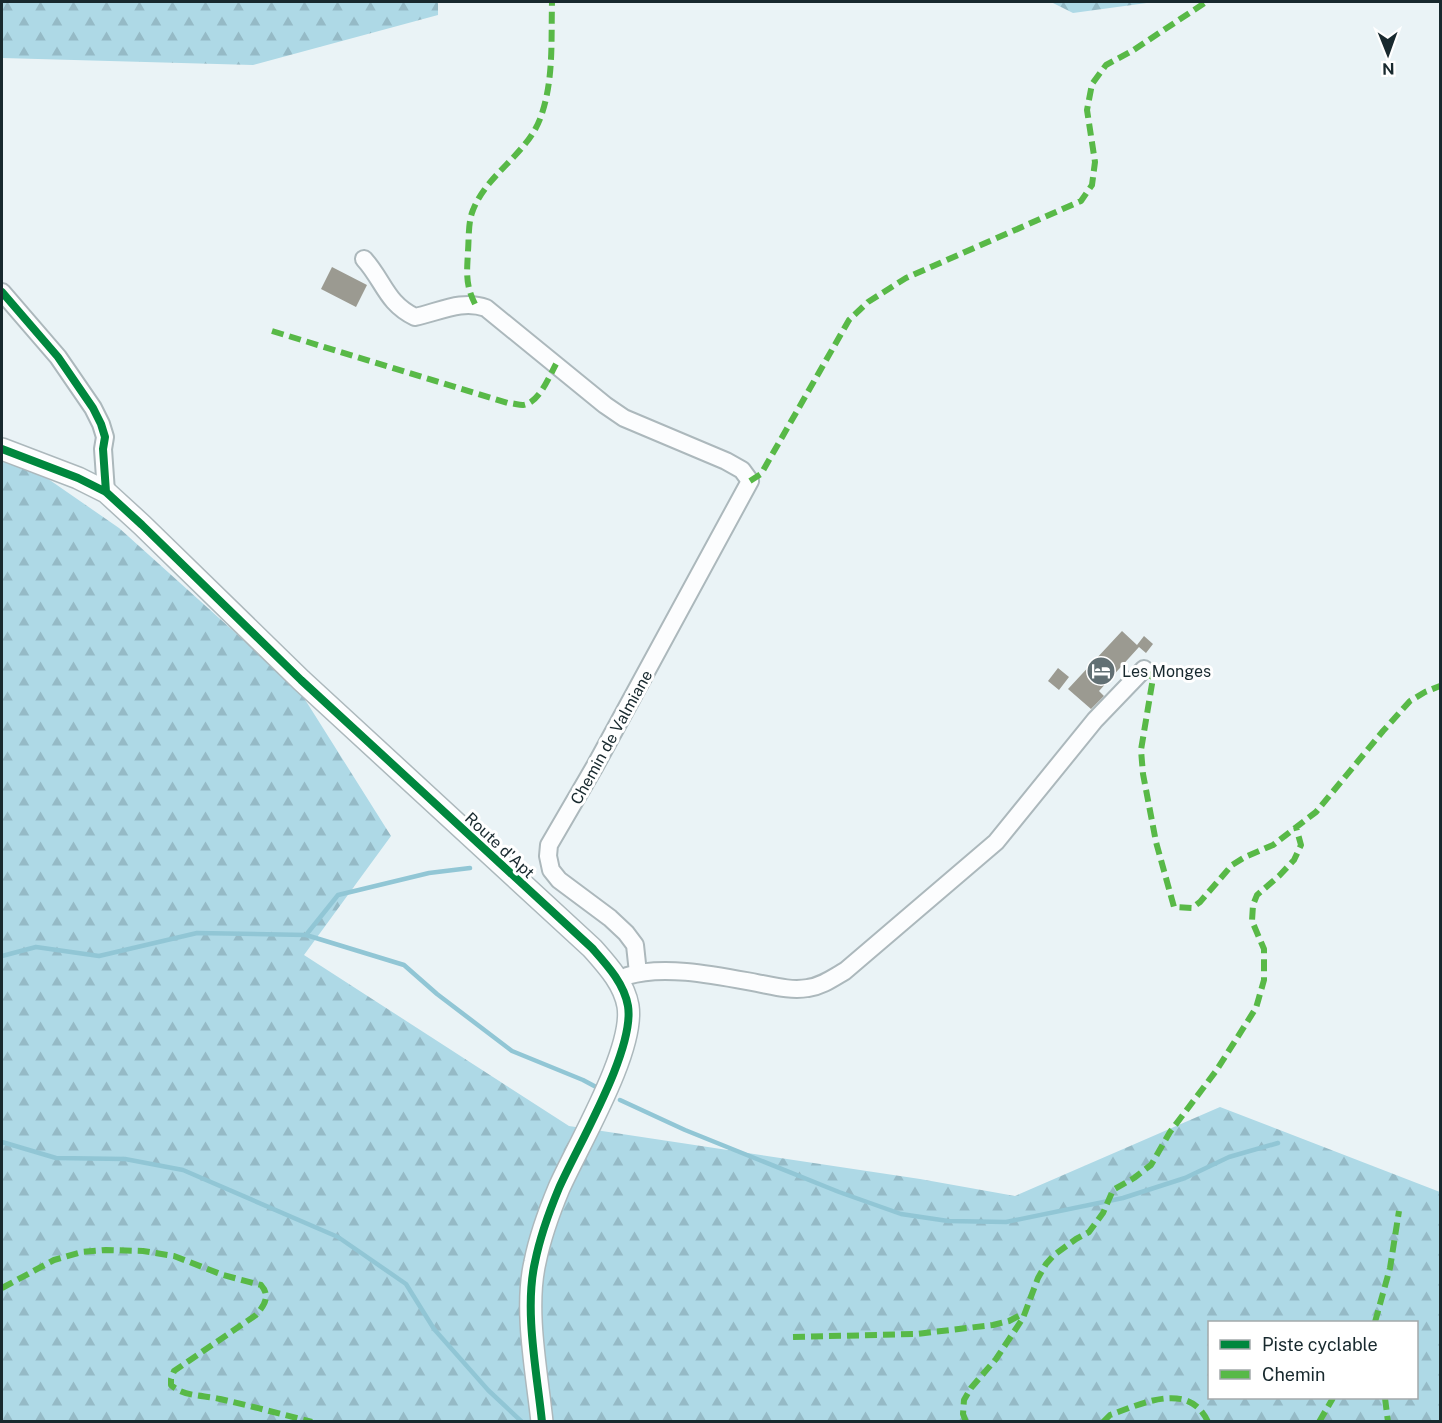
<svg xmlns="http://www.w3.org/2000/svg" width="1442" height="1423" font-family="'Public Sans',sans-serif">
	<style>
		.forest { fill: url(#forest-firs); fill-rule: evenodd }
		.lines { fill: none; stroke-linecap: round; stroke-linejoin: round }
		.stream { stroke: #91c6d5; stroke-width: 4.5 }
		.building { fill: #9b9a91 }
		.minor-casing { stroke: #acb8bc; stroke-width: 20 }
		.major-casing { stroke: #acb8bc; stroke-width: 24 }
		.minor { stroke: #fcfdfe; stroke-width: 16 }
		.major { stroke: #fcfdfe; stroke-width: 21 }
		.quiet { stroke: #58b947; stroke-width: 6; stroke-dasharray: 12 6; stroke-linecap: butt }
		.cycleway-casing { stroke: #fff; stroke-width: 11 }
		.cycleway { stroke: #00873e; stroke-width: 8 }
		.labels { text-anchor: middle; stroke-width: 6; stroke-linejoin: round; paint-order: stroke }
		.poi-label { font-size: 16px; fill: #18292e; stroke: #fff; text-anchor: start }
		.street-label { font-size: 16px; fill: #18292e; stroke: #fff }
	</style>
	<defs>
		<pattern id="forest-firs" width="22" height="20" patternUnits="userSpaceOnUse" patternTransform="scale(1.5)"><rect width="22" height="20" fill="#aed9e6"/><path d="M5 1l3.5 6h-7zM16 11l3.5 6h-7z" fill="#95bac6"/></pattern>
	</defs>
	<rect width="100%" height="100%" fill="#eaf3f6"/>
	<path class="forest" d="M2,2h436v13l-185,50 -251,-7z
		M1051,2h103l-81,11z
		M2,447l117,81 180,162 92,146 -87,119 265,171 351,53 95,17 205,-89 220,85v229h-1438zM1210,1322h206v76h-206z"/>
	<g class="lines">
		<path class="stream" d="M306,935l98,30 33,29 75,57 71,29 15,8
			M2,956l34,-9 63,9 98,-23 109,2 32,-40 91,-22 41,-5
			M620,1100l65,30 154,62 62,22 47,7 58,1 117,-24 62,-20 44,-21 49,-14
			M2,1142l54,16 69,1 58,11 155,67 68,47 28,45 54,61 34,32"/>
	</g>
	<path class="building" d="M332,267l35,18 -11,22 -35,-18z
		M1122,631l15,14 7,-9 9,8 -7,9 -7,-6 -40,44 5,5 -13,13 -23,-20z
		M1058,668l11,9 -10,13 -11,-9z"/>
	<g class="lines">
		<g class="minor-casing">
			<path id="minor" d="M364,259c20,22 22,44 51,58 24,-5 47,-18 71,-9l119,97 19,13 102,43 16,9 8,11 -155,285 -46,79 -1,11 3,14 8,10 51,38 16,15 9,12 3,28
				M2,292l56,65 35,51 8,16 4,13 -2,12 3,43
				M627,976c37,-12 92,0 130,7 16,3 34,8 51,5 14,-2 25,-10 37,-17l151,-129 99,-122 49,-51"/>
		</g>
		<g class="major-casing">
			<path id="major" d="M2,449l76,29 28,14 36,33 159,155 291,268c15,17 32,35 36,58 7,44 -50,139 -69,182 -10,24 -19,49 -24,74 -11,48 2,111 7,160"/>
		</g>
		<use href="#minor" class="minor"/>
		<use href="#major" class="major"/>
		<path class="quiet" d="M475,304c-10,-20 -8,-32 -7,-53 1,-13 0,-29 5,-41 14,-36 53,-55 67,-91 14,-37 11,-78 12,-117
			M272,331l236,72c5,0 10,2 15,2 16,-2 26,-28 33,-41
			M750,481l11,-7 88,-154 19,-18 38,-24 175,-77 11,-16 3,-23 -8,-52 5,-26 14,-19 26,-14 74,-49
			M1144,669l9,9 -12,72 2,24 13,68 18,65 18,1 8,-6 32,-37 13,-8 28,-12 43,-33 67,-81 27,-30 15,-9 15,-6
			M2,1288l52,-28 28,-8 24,-2 37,1 31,5 49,19 38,10c10,11 3,21 -5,30l-82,56 -3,8v6c13,12 33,10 49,14 31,7 61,15 92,23
			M1375,1322l15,-54 9,-57
			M793,1337l123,-3 77,-9 16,-4 17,-9
			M1385,1398l3,24
			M966,1422l-3,-8 1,-14 7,-12 25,-29 27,-41 15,-40 8,-14 8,-9 22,-16 13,-7 14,-19 10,-23 21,-12 17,-13 19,-33 46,-61 40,-63 8,-28v-31l-12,-28 1,-16 4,-10 22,-19 15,-16 7,-15 -5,-18
			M1103,1422l7,-7c31,-11 79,-35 98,7
			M1319,1422l14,-24"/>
		<g class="cycleway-casing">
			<path id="cycleway" d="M2,292l56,65 35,51 8,16 4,13 -2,12 3,43
				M2,449l76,29 28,14 36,33 159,155 291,268c15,17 32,35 36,58 7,44 -50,139 -69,182 -10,24 -19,49 -24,74 -11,48 2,111 7,160"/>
		</g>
		<use href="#cycleway" class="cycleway"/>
	</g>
	<defs>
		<g id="hotel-disc" transform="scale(1.5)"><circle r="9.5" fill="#627074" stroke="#fff"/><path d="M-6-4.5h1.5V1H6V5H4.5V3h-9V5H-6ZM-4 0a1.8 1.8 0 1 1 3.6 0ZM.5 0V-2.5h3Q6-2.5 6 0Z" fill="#fff"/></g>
	</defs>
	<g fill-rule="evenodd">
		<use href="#hotel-disc" x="1101" y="671"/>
	</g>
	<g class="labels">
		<g class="poi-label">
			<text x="1122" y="677">Les Monges</text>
		</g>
		<g class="street-label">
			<text transform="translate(611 737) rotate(-61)" y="6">Chemin de Valmiane</text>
			<text transform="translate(500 845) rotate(43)" y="6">Route d'Apt</text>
		</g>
	</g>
	<rect width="1442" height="1423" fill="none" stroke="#18292e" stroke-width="6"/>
	<rect x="1208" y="1321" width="210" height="78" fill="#ffffff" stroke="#a3a9ab" stroke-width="1.5"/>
	<rect x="1220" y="1340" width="30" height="9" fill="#00873e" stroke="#a3a9ab" stroke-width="1.5"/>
	<text x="1262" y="1351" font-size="18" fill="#18292e">Piste cyclable</text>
	<rect x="1220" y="1370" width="30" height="9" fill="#58b947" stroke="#a3a9ab" stroke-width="1.5"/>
	<text x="1262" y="1381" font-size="18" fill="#18292e">Chemin</text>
	<g transform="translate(1388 54) rotate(179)" stroke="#ffffff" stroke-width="4.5" paint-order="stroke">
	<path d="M0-4.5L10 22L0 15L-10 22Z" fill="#18292e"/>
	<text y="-9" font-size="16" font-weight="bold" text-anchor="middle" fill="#18292e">N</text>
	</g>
</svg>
